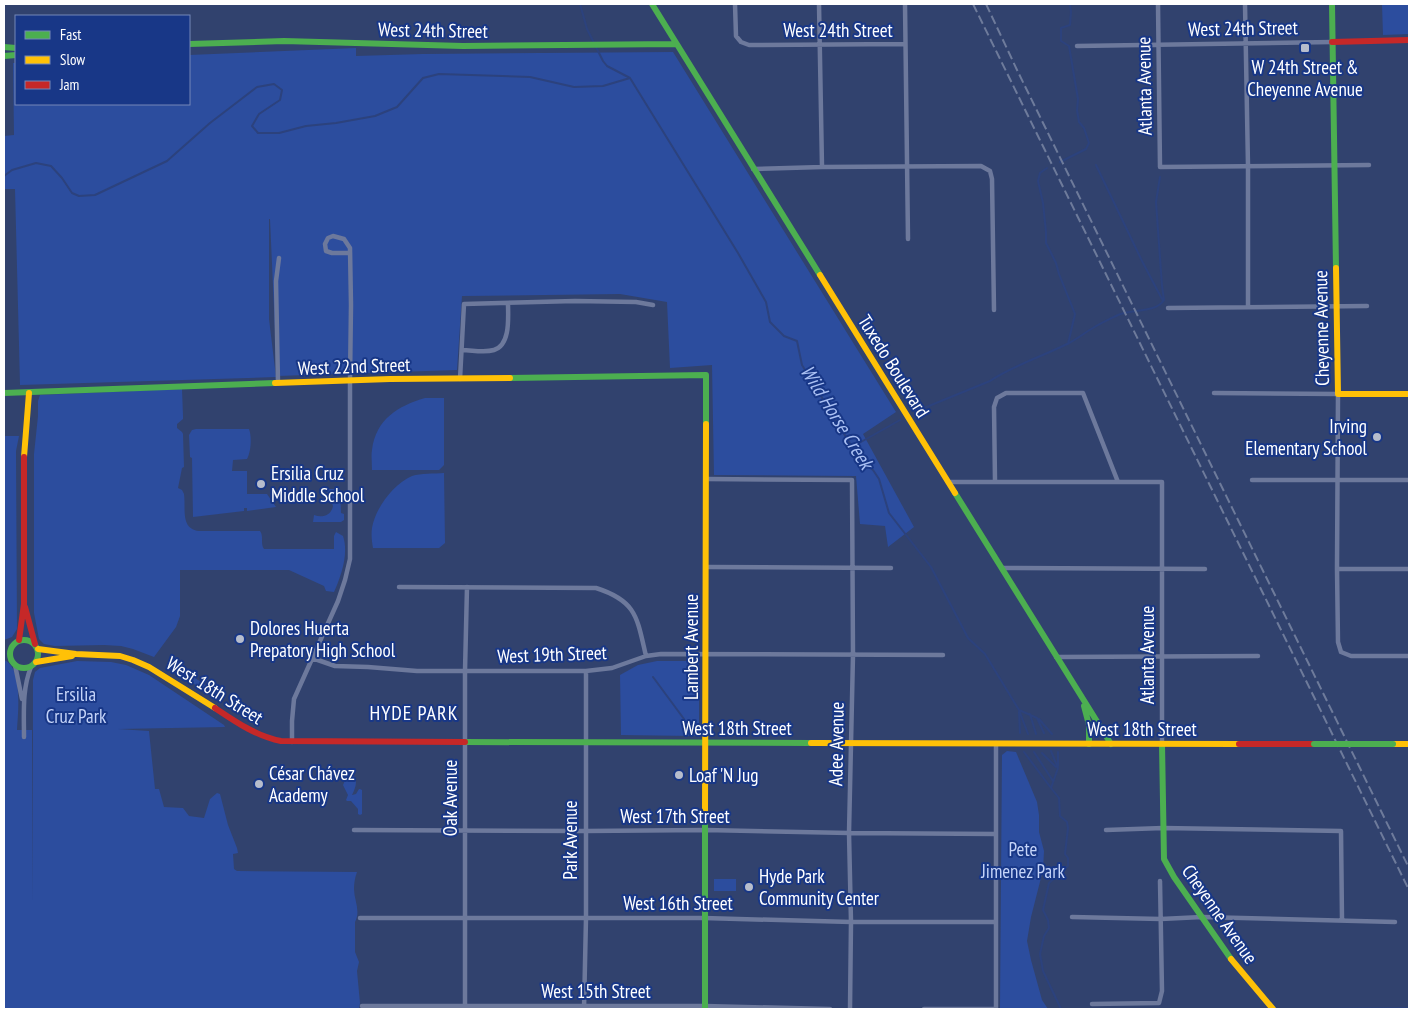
<svg xmlns="http://www.w3.org/2000/svg" width="1413" height="1013" font-family="'PT Sans Narrow',sans-serif">
	<style>
		.green { fill: #2c4d9e }
		.lines { fill: none; stroke-linecap: round; stroke-linejoin: round }
		.stream { stroke: #2c427d; stroke-width: 2 }
		.street { stroke: #6d799c; stroke-width: 4.5 }
		.fast { stroke: #4caf50; stroke-width: 6 }
		.slow { stroke: #ffc107; stroke-width: 6 }
		.jam { stroke: #c62828; stroke-width: 6 }
		.rail { stroke: #6e7b9b; stroke-width: 2; stroke-dasharray: 9 4; stroke-linecap: butt }
		.fast-bridge { stroke: #4caf50; stroke-width: 6 }
		.poi-dot { fill: #b7bdcc; stroke: #183787; stroke-width: 2 }
		.labels { text-anchor: middle; stroke-width: 4; stroke-linejoin: round; paint-order: stroke }
		.street-label { font-size: 19px; fill: #fff; stroke: #183787 }
		.poi-label { font-size: 19px; fill: #fff; stroke: #183787; text-anchor: start }
		.park-label { font-size: 19px; fill: #c5d4f9; stroke: #183787 }
		.water-label { font-size: 20px; font-style: italic; fill: #abc1f4; stroke: #183787 }
		.neighbourhood-label { font-size: 20px; letter-spacing: 1px; fill: #fff; stroke: #183787 }
	</style>
	<rect width="100%" height="100%" fill="#31426e"/>
	<path class="green" d="M1382,4h27v30l-26,1z
		M356,48v8l67,-2 250,-2 223,360 -33,22 51,93 -26,20 -3,-21 -25,-2 -4,-48 -142,-1 -2,-110 -42,3 -3,-66 -47,-8 -158,2 -5,74 -180,6 -7,-157h-1v100l7,58 -256,8 -5,-196h-11v-53l10,-1 -1,-72h3v41h173v-49z
		M180,389h2l1,27v3l-6,5v4l5,4 1,2 1,33 -2,1 -4,20 4,2 2,4c2,14 -4,35 15,37h61c4,5 0,13 4,18h70v-13l2,-4 7,4c6,18 -2,40 -9,56l-8,-1 -2,-5 -35,-16h-109v46l-4,11 -22,30 -21,-8 -12,-3 -17,-1 -49,1 -11,-2 -5,-5 -5,-26v-159l4,-38v-15l2,-6z
		M425,398h19v67l-5,5h-67c0,-7 -1,-14 0,-20 4,-31 26,-44 53,-52z
		M196,429h53c3,8 2,23 -2,30l-14,1 -1,11h15v23h20l9,13 -29,4v-3h-3v3l-51,6 -1,-59 -2,-1 -1,-22 3,-5z
		M4,436h15l-3,15 1,178 -5,8 -8,3z
		M444,473l1,70 -6,5h-66c-1,-6 -2,-13 -1,-20 3,-19 21,-44 40,-52 9,-3 22,-2 32,-3z
		M326,489h14l1,24 3,1v6l-3,2h-28l1,-7c8,3 17,1 19,-9z
		M4,660c19,7 14,53 13,70h15l1,174v-224l2,-8 5,-4 37,-7 34,1 15,3 23,10 75,50 1,2 -107,2 31,2 6,58h4l5,18 19,1 6,8 15,2 6,-19 7,-6 3,1 8,31 9,23 1,5 -5,1 1,15 3,2 120,1c-2,5 -3,11 -3,17 0,11 7,22 1,33v30l4,10 -2,9 3,32 -1,6h-355z
		M657,661h39l3,3v68l-4,4 -74,-1 -1,-60 18,-10z
		M175,665l46,30 -3,5 -48,-32 -1,-1z
		M1007,751l9,1 21,50 2,13v17l5,19 -1,19 -12,47 -4,24 4,19 11,40 6,9h-48l2,-254z
		M350,775l4,1c4,6 1,13 -2,19l4,-1 3,-5h1l2,1v24l-2,1 -2,-1v-5l-7,-8h-4l-1,-1 2,-5 -5,-10 3,-7z
		M714,879h22v12h-22z"/>
	<g class="lines">
		<path class="stream" d="M580,4l7,25 16,32 4,5 23,12 108,175 28,49 4,20 14,14 13,5 5,24 58,95 13,10 6,9 10,34 42,54 37,71 17,16 34,56 18,8 7,15
			M1060,162l26,-13 3,-6 -5,-15 -5,-6 -2,-12 1,-11 -9,-53 -8,-5v-13l9,-3 1,-13 -1,-8
			M1096,165l46,96 21,40
			M1047,168l-7,5 -2,8 5,22 3,29v11l10,20 3,11 16,40 -7,30
			M4,176l8,-6 24,-7 15,3 11,12 10,15 7,3 16,-1 72,-34 43,-38 47,-36 17,-3 8,6 -2,10 -21,14 -7,12 6,7h21l27,-7 30,-3 39,-7 22,-9 26,-29 16,-4 91,3 44,10 29,-1 27,-8
			M919,410l71,-29c24,-16 51,-24 77,-37 9,-4 17,-11 26,-16 8,-5 17,-9 25,-13 14,-6 38,-2 46,-15l-2,-14 -6,-84 4,-25
			M852,447l48,-27
			M653,677l31,42
			M1019,710l9,24
			M1019,712l1,21
			M1030,714l6,20
			M1039,719l13,15
			M1051,751l7,17 -7,20 8,10 1,18 7,6 1,6 -3,26 3,4v8l-19,17 -6,27 5,10 1,8 -5,8 -4,18 3,17 18,38
			M1024,752l27,36
			M1034,752l19,29
			M1058,752v14
			M1042,753l14,14
			M996,1009h65
			M1316,1009l93,-1"/>
		<path class="street" d="M735,4l1,32 5,6 8,3 156,-1
			M819,4l3,163
			M905,4l3,235
			M1158,4l2,163 209,-2
			M1245,4l3,162v141
			M1077,46l255,-4
			M753,169l69,-2 159,-1 9,5 2,8 2,131
			M1168,308l199,-2
			M462,350c10,0 22,3 32,0 17,-5 14,-34 14,-47
			M460,379l4,-75 111,-3 61,1 17,3
			M278,383l-2,-102 3,-23
			M1214,393l124,1 -1,175 1,73 3,10 10,4h58
			M706,479l146,1 1,175 -4,178 2,89 -1,87
			M1252,480h157
			M995,481l-1,-74 3,-9 9,-5h77l35,89
			M948,482h214v262
			M707,567l184,1
			M1002,568l203,1
			M1337,569h72
			M399,587l197,1c41,13 41,30 50,68
			M1056,657l202,-1
			M312,658l23,8 33,1 49,4h169l26,-3 34,-12 15,-2 282,1
			M15,665l7,34
			M24,737c0,-24 -2,-48 7,-70
			M292,742v-21l2,-22 44,-98 7,-21 5,-21v-179l1,-75 -1,-57 -6,-9 -11,-3 -5,2 -3,6 1,7 6,2h18
			M354,830l231,1 121,-1 143,3 147,1
			M1106,830l57,-2 178,3 1,89
			M1072,917l89,2 41,-2 193,5
			M360,918h344l147,4h145
			M1092,1004l67,-1 3,-12 -2,-110
			M362,1006h343l125,3
			M465,1009v-338l2,-84
			M584,1009l2,-91v-247
			M924,1009h72
			M996,1009v-266"/>
		<path class="fast" d="M652,4l168,271
			M1332,4l4,264
			M189,44l95,-3 179,5 213,-2
			M4,47l12,1
			M4,56l12,-1
			M510,378l196,-3v49
			M4,393l271,-10
			M955,493l156,251
			M10 654a14 14 0 1 1 28 0a14 14 0 1 1-28 0Z
			M1084,706l5,19v19
			M465,742l346,1
			M1162,744l2,115 10,18 57,82
			M705,1009v-194"/>
		<path class="slow" d="M1336,268l2,126h71
			M820,275l135,218
			M275,383l115,-4 120,-1
			M24,457l5,-64
			M38,649l38,5 44,2 13,4 16,7 66,41
			M36,662l36,-6
			M811,743l428,1
			M1393,744h16
			M705,815l1,-391
			M1231,959l42,50"/>
		<path class="jam" d="M1332,42l77,-2
			M25,607l10,37
			M19,640l5,-36v-147
			M215,708c21,14 41,28 66,33l184,1
			M1239,744h75"/>
		<path class="rail" d="M973,4l436,886
			M986,4l32,68 391,796"/>
		<path class="fast-bridge" d="M1314,744h79"/>
	</g>
	<g class="poi-dot">
		<rect x="1300" y="43" width="10" height="10" rx="2.5"/>
		<circle cx="1377" cy="437" r="5"/>
		<circle cx="261" cy="484" r="5"/>
		<circle cx="240" cy="639" r="5"/>
		<circle cx="679" cy="775" r="5"/>
		<circle cx="259" cy="784" r="5"/>
		<circle cx="749" cy="887" r="5"/>
	</g>
	<g class="labels">
		<g class="street-label">
			<text transform="translate(1243 28) rotate(-1)" y="7">West 24th Street</text>
			<text transform="translate(433 30) rotate(1)" y="7">West 24th Street</text>
			<text x="838" y="37">West 24th Street</text>
			<text transform="translate(1144 86) rotate(-91)" y="7">Atlanta Avenue</text>
			<text transform="translate(1321 328) rotate(-91)" y="7">Cheyenne Avenue</text>
			<text transform="translate(354 366) rotate(-2)" y="7">West 22nd Street</text>
			<text transform="translate(894 366) rotate(58)" y="7">Tuxedo Boulevard</text>
			<text transform="translate(691 647) rotate(-90)" y="7">Lambert Avenue</text>
			<text transform="translate(552 654) rotate(-2)" y="7">West 19th Street</text>
			<text transform="translate(1147 655) rotate(-90)" y="7">Atlanta Avenue</text>
			<text transform="translate(215 690) rotate(32)" y="7">West 18th Street</text>
			<text x="737" y="735">West 18th Street</text>
			<text x="1142" y="736">West 18th Street</text>
			<text transform="translate(836 744) rotate(-89)" y="7">Adee Avenue</text>
			<text transform="translate(450 798) rotate(-90)" y="7">Oak Avenue</text>
			<text x="675" y="823">West 17th Street</text>
			<text transform="translate(570 840) rotate(-90)" y="7">Park Avenue</text>
			<text x="678" y="910">West 16th Street</text>
			<text transform="translate(1220 914) rotate(55)" y="7">Cheyenne Avenue</text>
			<text x="596" y="998">West 15th Street</text>
		</g>
		<g class="poi-label">
			<text x="1305" y="74" text-anchor="middle">W 24th Street &amp;<tspan x="1305" dy="22">Cheyenne Avenue</tspan></text>
			<text x="1367" y="433" text-anchor="end">Irving<tspan x="1367" dy="22">Elementary School</tspan></text>
			<text x="271" y="480">Ersilia Cruz<tspan x="271" dy="22">Middle School</tspan></text>
			<text x="250" y="635">Dolores Huerta<tspan x="250" dy="22">Prepatory High School</tspan></text>
			<text x="269" y="780">César Chávez<tspan x="269" dy="22">Academy</tspan></text>
			<text x="689" y="782">Loaf 'N Jug</text>
			<text x="759" y="883">Hyde Park<tspan x="759" dy="22">Community Center</tspan></text>
		</g>
		<g class="park-label">
			<text x="76" y="701">Ersilia<tspan x="76" dy="22">Cruz Park</tspan></text>
			<text x="1023" y="856">Pete<tspan x="1023" dy="22">Jimenez Park</tspan></text>
		</g>
		<g class="water-label">
			<text transform="translate(837 417) rotate(58)" y="7">Wild Horse Creek</text>
		</g>
		<g class="neighbourhood-label">
			<text x="414" y="720">HYDE PARK</text>
		</g>
	</g>
	<rect width="1413" height="1013" fill="none" stroke="#ffffff" stroke-width="10"/>
	<rect x="15" y="15" width="175" height="90" fill="#183787" stroke="#7487b7"/>
	<rect x="25" y="31" width="25" height="8" fill="#4caf50" stroke="#7487b7"/>
	<text x="60" y="40" font-size="15" fill="#ffffff">Fast</text>
	<rect x="25" y="56" width="25" height="8" fill="#ffc107" stroke="#7487b7"/>
	<text x="60" y="65" font-size="15" fill="#ffffff">Slow</text>
	<rect x="25" y="81" width="25" height="8" fill="#c62828" stroke="#7487b7"/>
	<text x="60" y="90" font-size="15" fill="#ffffff">Jam</text>
</svg>
